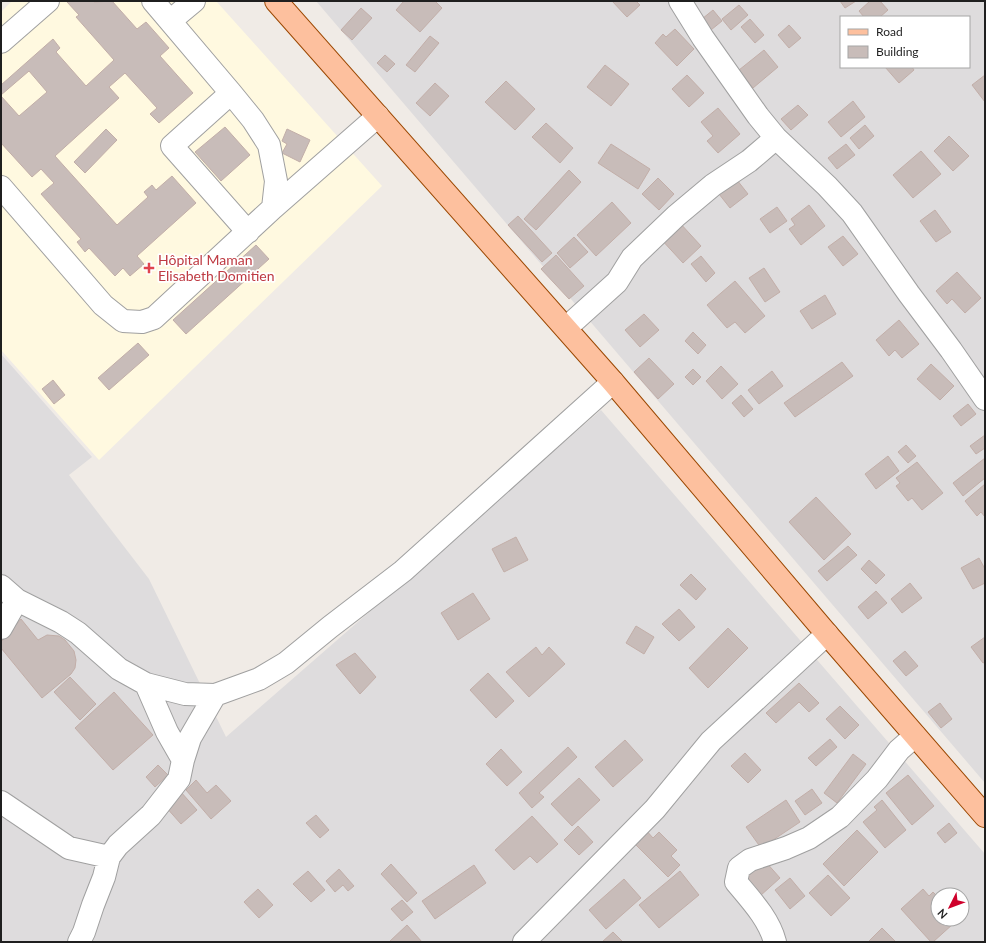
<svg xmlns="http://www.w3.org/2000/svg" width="986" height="943" font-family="Lato,sans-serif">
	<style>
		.residential { fill: #dedcdd; fill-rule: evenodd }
		.education { fill: #fff9e0 }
		.building { fill: #c8bcb9; stroke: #c2aea8 }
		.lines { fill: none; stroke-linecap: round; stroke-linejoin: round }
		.minor-casing { stroke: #a0a0a0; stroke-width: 24 }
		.major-casing { stroke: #9b4700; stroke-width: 24 }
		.minor { stroke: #fff; stroke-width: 22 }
		.major { stroke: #fdc09e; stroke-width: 22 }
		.health-dot { fill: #e0444e; stroke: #fff; stroke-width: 1.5 }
		.labels { text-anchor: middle; stroke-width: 3.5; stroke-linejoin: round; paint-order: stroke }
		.health-label { font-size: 14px; fill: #be3a42; stroke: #fff; text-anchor: start }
	</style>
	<rect width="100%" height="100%" fill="#f0ebe6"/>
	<path class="residential" d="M316,1h669v782zM841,17h128v50h-128z
		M1,354l91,103 -23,18 80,104 77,158 375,-327 384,444v88h-984zM938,895h24v24h-24z"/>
	<path class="education" d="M12,1h204l166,185 -283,274 -98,-110v-338z"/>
	<path class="building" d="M69,1h24l1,1 18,-1 25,28 9,-7 23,26 -9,8 33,37 -34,30 -9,-9 7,-6 -32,-35 -16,14 10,11 -64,58 62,69 31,-28 -4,-5 8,-7 4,5 16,-14 24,27 -59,53 7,8 -14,12 -7,-8 -8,8 -26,-28 -4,4 -8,-10 4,-3 -40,-45 13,-11 -13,-14 -9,8 -31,-34v-47l18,20 28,-24 -18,-21 -28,24v-10l52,-46 7,9 -4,4 30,34 28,-26 -38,-43 3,-2 -12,-13z
		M404,1h31l7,7 -22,24 -24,-22z
		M612,1h24l4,4 -13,12z
		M840,1h16l-11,7z
		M870,1h10l8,9 -8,7h-16l-5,-6z
		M739,5l9,10 -17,15 -9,-11z
		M361,8l11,10 -20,22 -11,-10z
		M713,10l9,11 -16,13 -9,-11z
		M750,19l14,16 -9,8 -14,-16z
		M789,25l12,13 -12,10 -11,-13z
		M675,29l19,20 -17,17 -22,-23 8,-9 3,3z
		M430,36l9,7 -24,29 -9,-7z
		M764,50l14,17 -25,21 -14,-18z
		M385,55l10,9 -8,8 -10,-9z
		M605,65l24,19 -18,22 -24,-19z
		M885,67h27l2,3 -15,13z
		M687,75l17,18 -15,14 -17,-18z
		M985,75v27l-13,-17z
		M506,81l29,28 -20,21 -30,-28z
		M435,83l14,13 -19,20 -14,-13z
		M853,101l12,16 -24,20 -13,-15z
		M798,105l10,10 -17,15 -10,-11z
		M718,108l22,26 -22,19 -11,-12 6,-5 -12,-14z
		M546,123l27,25 -13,15 -28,-26z
		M865,125l9,11 -15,13 -9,-11z
		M225,127l25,28 -29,26 -26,-29z
		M106,129l11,11 -32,33 -11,-11z
		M287,129l23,11 -10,22 -18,-9 5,-9 -5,-3z
		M949,136l20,20 -16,15 -19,-20z
		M611,144l39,25 -12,20 -40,-26z
		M846,144l9,11 -18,14 -9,-11z
		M921,151l20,23 -28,24 -20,-23z
		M569,170l12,12 -45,48 -12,-11z
		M658,178l16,16 -15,16 -17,-16z
		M737,180l11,14 -18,14 -11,-14z
		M612,202l19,21 -35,33 -19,-21z
		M809,205l16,21 -24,19 -12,-16 6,-4 -4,-6z
		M777,207l10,14 -17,12 -10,-14z
		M935,210l16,22 -15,10 -16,-21z
		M518,216l34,37 -10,9 -34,-37z
		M679,222l22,24 -18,17 -23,-25z
		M843,236l15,18 -15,12 -15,-19z
		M574,237l14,15 -18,16 -13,-15z
		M256,245l13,14 -83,75 -13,-14z
		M556,255l28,31 -15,13 -28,-30z
		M701,256l14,17 -9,9 -15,-18z
		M764,268l16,24 -15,10 -16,-24z
		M957,272l24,26 -16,15 -13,-14 -5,5 -11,-13z
		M735,281l30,35 -20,17 -10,-11 -8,6 -20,-23z
		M825,295l11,19 -24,15 -12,-18z
		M644,314l15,16 -19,17 -15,-17z
		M899,320l20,24 -17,14 -7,-8 -6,6 -13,-16z
		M693,332l13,13 -8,9 -13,-13z
		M138,343l11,12 -40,35 -11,-12z
		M649,358l25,26 -16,15 -24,-27z
		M842,362l11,14 -58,41 -11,-14z
		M931,364l23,22 -14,14 -23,-21z
		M721,366l17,18 -16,15 -16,-18z
		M693,369l8,8 -8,8 -8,-8z
		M772,371l11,15 -24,18 -11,-14z
		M53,380l12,15 -11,9 -12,-15z
		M741,395l12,14 -9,8 -12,-14z
		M968,404l8,10 -15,12 -8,-10z
		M985,435v13l-9,6 -6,-8z
		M906,445l10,11 -8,7 -10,-11z
		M888,456l11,15 -23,18 -11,-15z
		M985,458v20l-22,18 -10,-13z
		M917,462l26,31 -21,17 -10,-12 -4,3 -12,-15 4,-3 -4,-5z
		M985,484v33l-4,-5 -4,4 -12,-15z
		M816,497l35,37 -27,26 -35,-38z
		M516,537l12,23 -24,12 -12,-23z
		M848,546l9,9 -30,26 -9,-10z
		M979,558l6,11v14l-12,6 -12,-21z
		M869,560l16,15 -9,9 -15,-15z
		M691,574l15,15 -10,11 -16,-15z
		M910,583l12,15 -20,15 -11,-14z
		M876,591l11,12 -19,16 -10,-12z
		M473,593l17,26 -32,21 -17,-27z
		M679,609l16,18 -16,14 -17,-17z
		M21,619l17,21 9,-5 12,1 6,4 9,11 2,9 -1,8 -4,6 -29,24 -41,-50v-6z
		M636,626l18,11 -10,17 -18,-11z
		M728,628l20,20 -40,40 -19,-20z
		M985,637v25l-2,1 -12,-16z
		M536,647l6,8 7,-8 16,17 -36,33 -23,-25z
		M905,651l13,15 -12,10 -13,-15z
		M355,653l21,24 -16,17 -24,-29z
		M488,673l26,28 -18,17 -26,-28z
		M70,677l26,27 -16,16 -26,-28z
		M799,683l20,20 -10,9 -10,-10 -23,21 -10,-10z
		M114,692l39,43 -40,35 -38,-42z
		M940,703l12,16 -11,9 -13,-16z
		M840,706l19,19 -14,14 -19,-20z
		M830,739l7,8 -21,19 -8,-8z
		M625,740l18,20 -30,27 -18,-20z
		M568,747l9,10 -38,36 5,4 -12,11 -13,-15z
		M501,749l21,23 -15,14 -21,-22z
		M745,753l16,17 -13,13 -17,-17z
		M853,754l13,10 -29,39 -13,-10z
		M158,765l10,10 -13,12 -9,-10z
		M908,775l26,31 -22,19 -26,-32z
		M579,778l21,22 -28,26 -21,-22z
		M196,780l11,13 9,-8 15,16 -20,18 -25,-29z
		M812,789l10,14 -17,12 -10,-14z
		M180,791l17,19 -16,14 -16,-18z
		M786,800l14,22 -39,26 -15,-21z
		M882,800l24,30 -21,18 -22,-26 14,-12 -3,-3z
		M316,815l13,15 -9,8 -14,-15z
		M532,816l26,28 -21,19 -7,-7 -16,14 -19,-20z
		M949,823l8,10 -12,10 -8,-10z
		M578,826l15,16 -14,13 -15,-15z
		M645,829l8,9 6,-6 18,18 -6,6 9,9 -12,12 -35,-35z
		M857,830l21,22 -34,34 -21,-22z
		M765,861l15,17 -20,18 -15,-17z
		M391,864l26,29 -10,9 -26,-28z
		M474,865l12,18 -51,36 -13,-18z
		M339,869l15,17 -6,5 -5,-6 -8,7 -9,-11z
		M308,871l17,19 -14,12 -18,-18z
		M680,871l19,24 -40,33 -20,-23z
		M828,875l22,23 -19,18 -22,-23z
		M790,878l15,18 -15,13 -15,-19z
		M624,879l17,19 -35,31 -17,-19z
		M258,889l15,16 -14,13 -15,-16z
		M923,889l6,7 4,-4 5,5v22h11l4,5 -20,18h-2l-30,-33z
		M402,900l11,12 -11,9 -11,-12z
		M407,925l15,17h-33z
		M882,928l14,14h-28z
		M613,932l10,10h-21z"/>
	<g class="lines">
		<g class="minor-casing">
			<path id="minor" d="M680,1l23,37 55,78 18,22 51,48 25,27 57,81 42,56 34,49
				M170,21l24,-20
				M1,42l47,-41
				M231,93l-59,53 76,86
				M1,187l102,118 20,16 19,1 12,-4 119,-110 3,-27 -7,-36 -16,-25 -22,-27 -78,-92
				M273,208l105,-92
				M566,328l51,-46 15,-24 44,-42 37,-31 36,-24 27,-23
				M1,586l16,14 44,22 17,11 41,36 27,15 39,10 30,1 44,-16 27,-16 44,-36 73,-56 210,-189
				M1,628l16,-28
				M146,684l21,48 16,28
				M1,802l68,46 40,9
				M79,942l5,-10 9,-27 11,-28 5,-20 9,-12 33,-30 28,-36 4,-19 7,-22 25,-43
				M524,942l131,-133 56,-68 116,-107
				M775,942c-6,-23 -24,-42 -39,-60l3,-14 11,-8 36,-12 23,-10 31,-21 37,-38 22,-29 16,-14"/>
		</g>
		<g class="major-casing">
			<path id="major" d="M276,1l337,381 214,252 158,182"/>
		</g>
		<use href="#minor" class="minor"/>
		<use href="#major" class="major"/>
	</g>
	<path class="health-dot" d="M147 262h4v4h4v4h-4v4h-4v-4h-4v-4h4z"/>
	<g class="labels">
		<g class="health-label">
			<text x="158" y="265">Hôpital Maman<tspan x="158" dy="16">Elisabeth Domitien</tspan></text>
		</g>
	</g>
	<rect width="986" height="943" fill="none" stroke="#1f1f1f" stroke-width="4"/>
	<rect x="840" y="16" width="130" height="52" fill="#ffffff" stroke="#a5a5a5"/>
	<rect x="848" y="29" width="20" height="6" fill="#fdc09e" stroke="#a5a5a5"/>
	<text x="876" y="36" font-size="12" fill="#1f1f1f">Road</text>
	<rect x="848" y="46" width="20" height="12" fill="#c8bcb9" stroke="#a5a5a5"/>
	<text x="876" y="56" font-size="12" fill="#1f1f1f">Building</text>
	<g transform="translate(950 907) rotate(228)"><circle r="19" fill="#ffffff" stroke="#a5a5a5"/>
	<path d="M0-3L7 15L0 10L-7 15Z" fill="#cf002b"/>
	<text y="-6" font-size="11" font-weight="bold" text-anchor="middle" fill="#1f1f1f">N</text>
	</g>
</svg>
